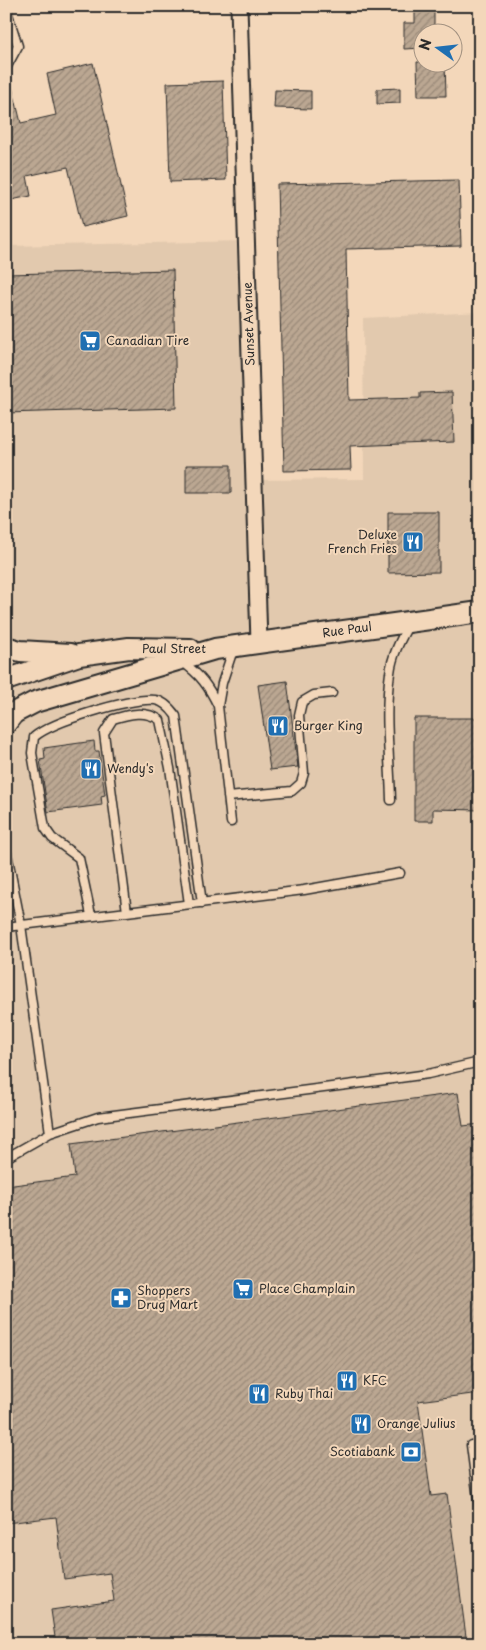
<svg xmlns="http://www.w3.org/2000/svg" width="486" height="1650" font-family="'Playpen Sans',sans-serif">
	<style>
		.built { fill: #e2c9ae }
		.building { fill: url(#building-hatch); stroke: #2b2b2b }
		.lines { fill: none; stroke-linecap: round; stroke-linejoin: round }
		.service-casing { stroke: #2b2b2b; stroke-width: 11 }
		.minor-casing { stroke: #2b2b2b; stroke-width: 19 }
		.secondary-casing { stroke: #2b2b2b; stroke-width: 24 }
		.service { stroke: #f3d7ba; stroke-width: 8 }
		.minor { stroke: #f3d7ba; stroke-width: 15 }
		.secondary { stroke: #f3d7ba; stroke-width: 20 }
		.labels { text-anchor: middle; stroke-width: 4; stroke-linejoin: round; paint-order: stroke }
		.street-label { font-size: 12px; fill: #2b2b2b; stroke: #f3d7ba }
		.poi-label { font-size: 12px; fill: #2b2b2b; stroke: #f3d7ba; text-anchor: start }
	</style>
	<defs>
		<pattern id="building-hatch" width="6" height="6" patternUnits="userSpaceOnUse" patternTransform="scale(1.25)"><rect width="6" height="6" fill="#bba792"/><path d="M-1 1l2-2M0 6l6-6M5 7l2-2" fill="none" stroke="#988877"/></pattern>
	</defs>
	<rect width="100%" height="100%" fill="#f3d7ba"/>
	<filter id="ink" filterUnits="userSpaceOnUse"><feTurbulence type="fractalNoise" baseFrequency=".02" numOctaves="2"/><feDisplacementMap in="SourceGraphic" scale="10" xChannelSelector="R" yChannelSelector="G"/><feConvolveMatrix kernelMatrix="1 2 1 2 8 2 1 2 1" color-interpolation-filters="sRGB"/></filter>
	<g filter="url(#ink)">
		<path class="built" d="M247,241l8,239 109,-1 -1,-161 117,-6v1332h-474v-1398z"/>
		<path class="building" d="M415,12h19v20h-10v16l-20,1v-26h11z
			M417,62h28l1,34h-28z
			M93,63l35,153 -46,11 -14,-60 -41,9 4,20 -25,5v-114l6,-1 9,37 35,-8 -9,-41z
			M223,81l3,99 -56,2 -3,-99z
			M400,88v15l-23,1v-15z
			M275,90l36,1v18l-37,-1z
			M459,180l2,66 -115,3 3,151 71,-2v-5l32,-1 2,50 -104,4 1,24 -67,1 -7,-287z
			M173,270l3,138 -170,5v-139z
			M186,465h45v28h-45z
			M388,512h51v60l-51,1z
			M287,681l11,86 -28,3 -12,-85z
			M414,718h66v92l-47,-1v12h-19z
			M94,741l1,10h4l6,44 -4,1 1,9 -54,7 -8,-52 5,-1 -1,-11z
			M458,1093l5,33 17,-2v269l-62,8 13,95 16,-2 20,150h-411l-5,-34 63,-9 -4,-28 -46,6 -8,-62 -50,6v-337l69,-9 -4,-33z"/>
		<g class="lines">
			<g class="service-casing">
				<path id="service" d="M6,8l12,38 -12,22
					M182,662c18,12 27,25 36,44
					M6,733l11,-14
					M228,797l64,-6 9,-8 3,-10 -5,-58 3,-13 12,-7 18,-2
					M391,800c-1,-41 -7,-86 -1,-127 2,-18 11,-34 19,-49
					M231,822l-13,-116 4,-23 12,-36
					M6,848l15,77 29,208
					M127,912l-23,-179 9,-14c16,-5 32,-9 47,1l10,48 19,136
					M91,915l-12,-57 -27,-20 -7,-10 -13,-75 2,-16c19,-16 96,-39 121,-37 9,1 16,9 21,16l26,187
					M6,927l298,-37 96,-17
					M6,1158l44,-25 48,-16 280,-36 50,-7 52,-12
					M480,1444l-9,1 9,69"/>
			</g>
			<g class="minor-casing">
				<path id="minor" d="M239,6l20,636"/>
			</g>
			<g class="secondary-casing">
				<path id="secondary" d="M6,647l14,4 50,3
					M6,680l73,-25 50,-7 61,1
					M6,717l29,-15 180,-53 265,-37"/>
			</g>
			<use href="#service" class="service"/>
			<use href="#minor" class="minor"/>
			<use href="#secondary" class="secondary"/>
		</g>
	</g>
	<defs>
		<g id="supermarket-square" transform="scale(1.125)"><rect x="-9" y="-9" width="18" height="18" rx="4" fill="#1f6fb2" stroke="#f3d7ba"/><path d="M-6-5.5h2.5l.6 2H6L4.5 2H-2.5L-4.4-4H-6ZM-1.5 3.2a1.3 1.3 0 1 0 .1 0ZM3 3.2a1.3 1.3 0 1 0 .1 0Z" fill="#fff"/></g>
		<g id="restaurant-square" transform="scale(1.125)"><rect x="-9" y="-9" width="18" height="18" rx="4" fill="#1f6fb2" stroke="#f3d7ba"/><path d="M-5-6h1v4h1v-4h1v4h1v-4h1v5L-1.5 .5V6h-2V.5L-5-1ZM5-6V6H3V1.5H1.5Q1.5-4 5-6Z" fill="#fff"/></g>
		<g id="pharmacy-square" transform="scale(1.125)"><rect x="-9" y="-9" width="18" height="18" rx="4" fill="#1f6fb2" stroke="#f3d7ba"/><path d="M-2-6h4v4h4v4h-4v4h-4v-4h-4v-4h4Z" fill="#fff"/></g>
		<g id="bank-square" transform="scale(1.125)"><rect x="-9" y="-9" width="18" height="18" rx="4" fill="#1f6fb2" stroke="#f3d7ba"/><path d="M-6-4H6V4H-6ZM0-2.3a2.3 2.3 0 1 0 0 4.6a2.3 2.3 0 1 0 0-4.6Z" fill="#fff"/></g>
	</defs>
	<g fill-rule="evenodd">
		<use href="#supermarket-square" x="90" y="341"/>
		<use href="#restaurant-square" x="413" y="542"/>
		<use href="#restaurant-square" x="278" y="726"/>
		<use href="#restaurant-square" x="91" y="769"/>
		<use href="#supermarket-square" x="243" y="1289"/>
		<use href="#pharmacy-square" x="121" y="1298"/>
		<use href="#restaurant-square" x="347" y="1381"/>
		<use href="#restaurant-square" x="259" y="1394"/>
		<use href="#restaurant-square" x="361" y="1424"/>
		<use href="#bank-square" x="411" y="1452"/>
	</g>
	<g class="labels">
		<g class="street-label">
			<text transform="translate(249 324) rotate(-92)" y="4">Sunset Avenue</text>
			<text transform="translate(347 630) rotate(-8)" y="4">Rue Paul</text>
			<text x="174" y="653">Paul Street</text>
		</g>
		<g class="poi-label">
			<text x="106" y="345">Canadian Tire</text>
			<text x="397" y="539" text-anchor="end">Deluxe<tspan x="397" dy="14">French Fries</tspan></text>
			<text x="294" y="730">Burger King</text>
			<text x="107" y="773">Wendy's</text>
			<text x="259" y="1293">Place Champlain</text>
			<text x="137" y="1295">Shoppers<tspan x="137" dy="14">Drug Mart</tspan></text>
			<text x="363" y="1385">KFC</text>
			<text x="275" y="1398">Ruby Thai</text>
			<text x="377" y="1428">Orange Julius</text>
			<text x="395" y="1456" text-anchor="end">Scotiabank</text>
		</g>
	</g>
	<rect width="486" height="1650" fill="none" stroke="#f3d7ba" stroke-width="25"/>
	<rect x="12" y="12" width="461" height="1625" fill="none" stroke="#2b2b2b" stroke-width="2" filter="url(#ink)"/>
	<g transform="translate(438 48) rotate(285)"><circle r="24" fill="#f3d7ba" stroke="#a39281"/>
	<path d="M0-4L9 19L0 12L-9 19Z" fill="#1f6fb2"/>
	<text y="-8" font-size="14" font-weight="bold" text-anchor="middle" fill="#2b2b2b">N</text>
	</g>
</svg>
